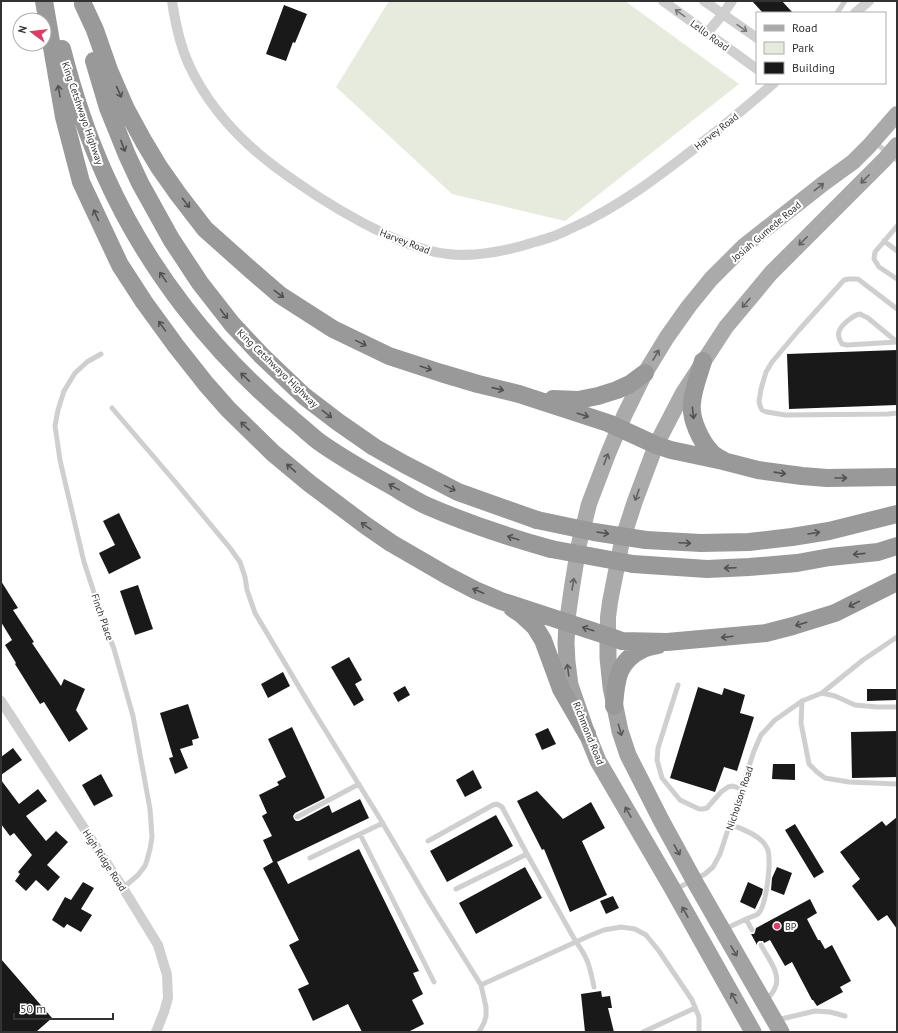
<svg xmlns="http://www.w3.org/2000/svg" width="898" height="1033" font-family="'PT Sans',sans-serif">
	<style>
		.green { fill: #e7ebde }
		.building { fill: #191919 }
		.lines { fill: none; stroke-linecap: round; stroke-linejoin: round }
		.service { stroke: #cfcfcf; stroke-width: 5 }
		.minor { stroke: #cfcfcf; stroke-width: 10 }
		.primary { stroke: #aaa; stroke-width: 16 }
		.trunk { stroke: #a2a2a2; stroke-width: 17 }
		.motorway { stroke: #999; stroke-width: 18 }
		.motorway-bridge { stroke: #999; stroke-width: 18 }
		.oneway { stroke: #797979 }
		.oneway2 { stroke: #515151 }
		.oneway3 { stroke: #626262 }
		.oneway4 { stroke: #595959 }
		.poi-dot { fill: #e43966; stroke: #fff; stroke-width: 1.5 }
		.labels { text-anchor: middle; stroke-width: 4; stroke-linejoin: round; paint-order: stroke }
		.street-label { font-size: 10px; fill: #323232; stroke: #fff }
		.poi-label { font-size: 10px; fill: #323232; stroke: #fff; text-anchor: start }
	</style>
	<rect width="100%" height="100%" fill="#fff"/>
	<path class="green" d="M389,1h236l114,83 -174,137 -113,-27 -116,-107z"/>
	<path class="building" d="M752,1h30l11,12h-30z
		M284,5l23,9 -12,29 -2,-1 -7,19 -20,-7z
		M897,350v55l-108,4 -2,-55z
		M119,513l22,45 -32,16 -10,-21 16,-8 -12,-24z
		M1,581l17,27 -5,2 21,32 -2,1 29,43 3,-7 21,10 -9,21 12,19 -19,13 -25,-40 -4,2 -25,-40 1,-1 -11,-18 7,-5 -11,-18z
		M138,585l15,44 -18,6 -15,-44z
		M349,657l13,23 -7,4 9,16 -10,6 -23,-39z
		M283,672l7,14 -22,12 -7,-14z
		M405,686l5,9 -12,7 -5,-9z
		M698,687l24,8 2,-7 21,7 -5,18 14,4 -17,54 -13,-4 -9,25 -45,-14z
		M867,689h30v11l-30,1z
		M188,704l11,34 -7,2 1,5 -13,4 8,19 -13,6 -6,-16 4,-1 -13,-44z
		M292,727l33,71 -30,15 -2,3 1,3 2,2h3l30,-16 3,8 28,-14 9,19 -92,44 11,22 71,-35 60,122 -6,2 10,21 -11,6 12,24 -16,8h-46l-14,-28 -35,17 -15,-32 11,-5 -20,-39 10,-5 -36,-72 10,-6 -10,-22 9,-4 -10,-20 5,-3 -8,-18 20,-10 -2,-3 9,-5 -18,-38z
		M548,728l8,16 -14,6 -7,-16z
		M897,731v46l-45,1 -1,-46z
		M13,748l9,12 -21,15v-18z
		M773,764h22v16l-23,-1z
		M473,770l9,18 -17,9 -9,-17z
		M101,774l12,22 -19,10 -12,-21z
		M1,780l18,24 19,-15 9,12 -21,15 20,25 10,-10 12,11 -21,23 13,12 -12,14 -12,-11 -10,11 -11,-10 5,-7 -2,-2 14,-17 -18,-22 -4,3 -9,-12z
		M537,791l26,28 28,-17 14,26 -23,13 25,54 -37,17 -26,-63 -2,1 -25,-49z
		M496,815l17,31 -66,36 -17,-31z
		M897,817v112l-10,-14 -9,6 -26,-35 8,-7 -20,-27 42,-31 4,5z
		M795,824l29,48 -10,6 -29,-48z
		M525,867l17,31 -66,36 -17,-31z
		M777,867l15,6 -8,22 -13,-5 1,-12z
		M83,882l11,6 -13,21 11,6 -11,17 -14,-8 -3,4 -12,-8 13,-23 6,3z
		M748,882l15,7 -1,5 -7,15 -15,-7z
		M613,896l6,12 -13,6 -6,-13z
		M810,899l7,14 -10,6 11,21h2l5,9 7,-4 19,36 -11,6 3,5 -26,14 -4,-6h-1l-20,-38 -7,4 -15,-26 -6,3 -1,-2h-4l-2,2v2l-6,-11h3l1,-2 1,-4z
		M1,959l51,59 -16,14h-35z
		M601,991l1,6 8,-1 2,12h-4l6,24h-29l-4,-38z"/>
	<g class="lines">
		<path class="service" d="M837,13l8,-12
			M874,142l23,18
			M897,226l-22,26 -1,7 5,8 18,12
			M884,241l13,10
			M897,309l-39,-30h-9l-5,1 -45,50 -27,32 -6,10 -5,17 -2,12 1,5 2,4 5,2 18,3 103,-1 9,-1
			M860,314l8,4 29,24 -50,3 -5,-1c-2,-4 -5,-7 -3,-12 1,-6 14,-17 21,-18z
			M101,354l-14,8 -12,11 -11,18 -6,19 -3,16 5,34 6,26 18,76 19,58 11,29 19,67 17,93 2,28 -2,12 -3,11 -2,6 -7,9 -15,13
			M112,408l65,76 53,64 10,14 5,15 2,13 8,23 56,94 68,110 50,85 52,83 5,22v9l-2,7 -5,9
			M678,685l-20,63 -1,12 5,18 18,22 19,9h4l4,-1 14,-16 7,-5 5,-1 8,3
			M822,693l13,3 20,9 22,2h20
			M802,701l-1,22 8,41 8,8 8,6 24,4 48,2
			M297,817l62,-33
			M730,824c11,5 25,9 33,18 2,2 4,6 5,8 3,12 -1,55 -10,64 -3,2 -8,3 -12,5
			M360,834l74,148
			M428,841l65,-36 4,-1 5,3 25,47 49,88c12,16 14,25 18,45
			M310,858l73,-35
			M456,889l71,-35
			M676,889l29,-15 8,-7 7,-13 34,-103 7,-16 14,-15 27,-19 20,-8 41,-33 34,-23
			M725,929l21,-10 6,11
			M761,945c6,12 21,29 14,43 -2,5 -6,9 -10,12
			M481,985l108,-49 15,-6 17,-3 14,2 11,6 13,16 33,49 7,17v15
			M777,1020l38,-9 15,1 15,4
			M643,1032l52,-24"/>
		<path class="minor" d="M172,1c3,21 8,44 17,64 22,47 60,85 103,114 31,22 63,41 97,57 19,8 38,16 59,18 26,3 53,-2 77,-9 9,-3 18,-5 26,-8 7,-2 14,-6 21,-9 47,-21 87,-52 127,-83 26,-20 51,-41 75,-62
			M663,1l94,68
			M704,1l53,37
			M855,13l14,-12
			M707,33l16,-19 9,-13
			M1,701l122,187 35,57 9,30 1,23 -4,14 -8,20"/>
		<path class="primary" d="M567,622l5,-35 7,-43 10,-40 19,-50 16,-38 21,-43 22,-36 22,-31 22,-27 33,-33 80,-63 29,-21 16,-16 28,-32
			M608,636v-19l2,-15 12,-61 13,-40 21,-56 27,-52 43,-66 45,-54 114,-114 12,-14"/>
		<path class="trunk" d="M567,622l-1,21 1,19 3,23 17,49 11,27 73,125 82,146
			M608,636v22l3,29 9,44 8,24 33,65 35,64 85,148"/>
		<path class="motorway" d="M44,1l20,116 17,65 39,83 24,37 32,44 30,38 22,25 45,44 36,30 56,42 26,18 57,33 27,14 26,11 107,35 14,5 45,1 99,-9 27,-7 42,-13 62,-31
			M83,4l12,26 14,40 17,39 18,33 15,25 19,27 27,35 46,41 29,25 53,34 56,27 52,17 37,11 41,10 89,29 48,22 15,5 52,11 35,9 44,6 25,2 70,-1
			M62,49c11,43 25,86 43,126 42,94 108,178 187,244 9,7 17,15 26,22 22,16 47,30 72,44 12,7 23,14 35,20 41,18 83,32 126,44
			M94,61l14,47 19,47 13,28 31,56 29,44 32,41 30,32 42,40 34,26 36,25 30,17 54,28 79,28
			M703,361c-4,14 -10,28 -11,42 -2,16 9,39 20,50 3,3 7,5 11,7
			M553,399l25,1 20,-4 19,-6 13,-6 15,-11
			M646,540l55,3 48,-1 43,-5 37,-6 68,-17
			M633,564l74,5 42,-2 48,-4 33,-6 48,-5 19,-6
			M512,608l9,6 14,13 8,13 18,49 26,45
			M614,706c2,-25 3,-45 29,-57 4,-2 10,-3 15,-4"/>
		<path class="motorway-bridge" d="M537,520l57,12 52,8
			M551,549l82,15"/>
	</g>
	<defs><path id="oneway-shaft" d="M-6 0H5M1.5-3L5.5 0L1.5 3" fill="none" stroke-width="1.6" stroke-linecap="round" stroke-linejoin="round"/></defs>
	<g class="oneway">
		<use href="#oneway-shaft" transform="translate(680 13) rotate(-144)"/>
		<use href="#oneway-shaft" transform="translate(742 28) rotate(35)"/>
	</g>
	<g class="oneway2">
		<use href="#oneway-shaft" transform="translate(59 91) rotate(-100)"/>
		<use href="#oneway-shaft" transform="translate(119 92) rotate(66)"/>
		<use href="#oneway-shaft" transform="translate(123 146) rotate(69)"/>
		<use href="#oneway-shaft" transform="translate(186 203) rotate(52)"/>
		<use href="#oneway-shaft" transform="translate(96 215) rotate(-114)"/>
		<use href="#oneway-shaft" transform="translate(163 277) rotate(-125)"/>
		<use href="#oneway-shaft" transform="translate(279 294) rotate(37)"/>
		<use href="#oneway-shaft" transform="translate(224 314) rotate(52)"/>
		<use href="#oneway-shaft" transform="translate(162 326) rotate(-126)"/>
		<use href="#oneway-shaft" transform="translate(361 343) rotate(26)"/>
		<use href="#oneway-shaft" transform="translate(426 368) rotate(18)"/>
		<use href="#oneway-shaft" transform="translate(245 377) rotate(-136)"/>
		<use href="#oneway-shaft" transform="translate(498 389) rotate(13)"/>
		<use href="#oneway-shaft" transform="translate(693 413) rotate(84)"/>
		<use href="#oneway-shaft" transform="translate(327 414) rotate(38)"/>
		<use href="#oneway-shaft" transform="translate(583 415) rotate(18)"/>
		<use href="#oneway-shaft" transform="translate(245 426) rotate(-136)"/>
		<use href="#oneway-shaft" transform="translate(291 468) rotate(-139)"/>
		<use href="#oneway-shaft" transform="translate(780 473) rotate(8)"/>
		<use href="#oneway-shaft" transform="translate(841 478)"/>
		<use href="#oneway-shaft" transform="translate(394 487) rotate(-151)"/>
		<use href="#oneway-shaft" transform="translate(450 488) rotate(26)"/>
		<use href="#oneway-shaft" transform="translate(366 526) rotate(-145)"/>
		<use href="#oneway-shaft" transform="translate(603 533) rotate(9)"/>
		<use href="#oneway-shaft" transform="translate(814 533) rotate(-9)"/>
		<use href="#oneway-shaft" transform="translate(513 538) rotate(-162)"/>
		<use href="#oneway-shaft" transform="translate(685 543) rotate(3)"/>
		<use href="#oneway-shaft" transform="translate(859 554) rotate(174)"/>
		<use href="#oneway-shaft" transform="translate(730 568) rotate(178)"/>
		<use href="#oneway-shaft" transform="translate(478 591) rotate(-157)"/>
		<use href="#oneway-shaft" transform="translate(854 604) rotate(153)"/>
		<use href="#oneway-shaft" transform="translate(801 624) rotate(163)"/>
		<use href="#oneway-shaft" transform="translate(588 629) rotate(-162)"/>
		<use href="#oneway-shaft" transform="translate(727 637) rotate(173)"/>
	</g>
	<g class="oneway3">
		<use href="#oneway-shaft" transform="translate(865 179) rotate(135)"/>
		<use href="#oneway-shaft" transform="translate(819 187) rotate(-38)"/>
		<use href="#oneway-shaft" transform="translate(803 241) rotate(135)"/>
		<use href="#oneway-shaft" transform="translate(746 303) rotate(130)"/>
		<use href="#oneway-shaft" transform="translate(656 355) rotate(-59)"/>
		<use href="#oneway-shaft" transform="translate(606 459) rotate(-69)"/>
		<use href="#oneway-shaft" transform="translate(637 495) rotate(110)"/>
		<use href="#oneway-shaft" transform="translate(573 584) rotate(-81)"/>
	</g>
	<g class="oneway4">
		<use href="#oneway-shaft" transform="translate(568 670) rotate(-98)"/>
		<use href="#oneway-shaft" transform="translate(620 730) rotate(74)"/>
		<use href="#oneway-shaft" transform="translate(628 812) rotate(-120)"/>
		<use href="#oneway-shaft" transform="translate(677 850) rotate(61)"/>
		<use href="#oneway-shaft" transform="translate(685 912) rotate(-119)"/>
		<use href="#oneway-shaft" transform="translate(734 951) rotate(60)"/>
		<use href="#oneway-shaft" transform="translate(734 998) rotate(-119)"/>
	</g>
	<circle class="poi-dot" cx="777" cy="926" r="4"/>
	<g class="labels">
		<g class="street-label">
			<text transform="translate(710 35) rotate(36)" y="4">Lello Road</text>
			<text transform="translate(83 113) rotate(71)" y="4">King Cetshwayo Highway</text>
			<text transform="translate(716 131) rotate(-38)" y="4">Harvey Road</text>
			<text transform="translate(766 231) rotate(-40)" y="4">Josiah Gumede Road</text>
			<text transform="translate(405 241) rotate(21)" y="4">Harvey Road</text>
			<text transform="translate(278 368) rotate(44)" y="4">King Cetshwayo Highway</text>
			<text transform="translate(103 617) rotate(71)" y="4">Finch Place</text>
			<text transform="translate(589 733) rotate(68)" y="4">Richmond Road</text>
			<text transform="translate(739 798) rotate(-72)" y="4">Nicholson Road</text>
			<text transform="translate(105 860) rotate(57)" y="4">High Ridge Road</text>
		</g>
		<g class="poi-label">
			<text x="785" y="930">BP</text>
		</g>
	</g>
	<rect width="898" height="1033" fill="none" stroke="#323232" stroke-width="4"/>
	<rect x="756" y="12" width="130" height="72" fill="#ffffff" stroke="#adadad"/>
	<rect x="764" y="25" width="20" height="6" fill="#aaaaaa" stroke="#adadad"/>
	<text x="792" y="32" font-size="12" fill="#323232">Road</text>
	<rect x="764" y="42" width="20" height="12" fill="#e7ebde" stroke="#adadad"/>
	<text x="792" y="52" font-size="12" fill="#323232">Park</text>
	<rect x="764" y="62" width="20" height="12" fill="#191919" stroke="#adadad"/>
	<text x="792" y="72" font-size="12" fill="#323232">Building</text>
	<g transform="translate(32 32) rotate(285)"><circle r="19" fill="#ffffff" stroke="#adadad"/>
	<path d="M0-3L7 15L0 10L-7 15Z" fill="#e43966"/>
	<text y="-6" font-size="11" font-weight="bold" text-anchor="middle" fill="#323232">N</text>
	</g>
	<path d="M14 1013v6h99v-6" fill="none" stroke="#323232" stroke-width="2"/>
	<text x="20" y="1013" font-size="12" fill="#323232" stroke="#ffffff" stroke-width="3" paint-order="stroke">50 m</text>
</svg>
